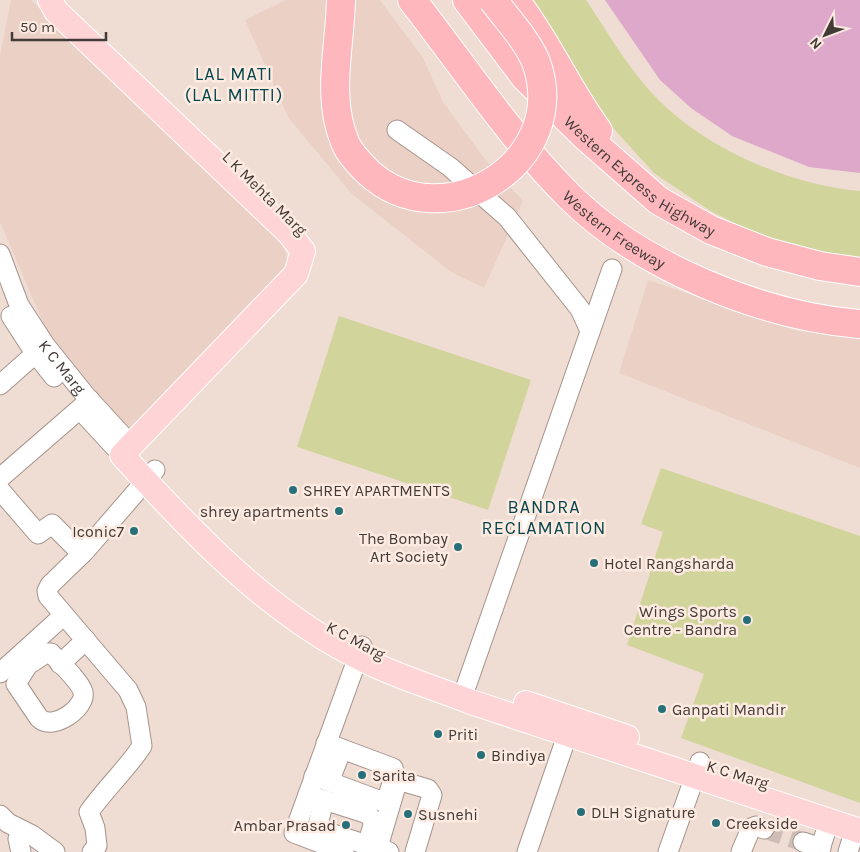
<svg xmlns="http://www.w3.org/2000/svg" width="860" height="852" font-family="Karla,sans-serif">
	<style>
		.built { fill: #ebd0c5 }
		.green { fill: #d1d49b }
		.water { fill: #dda8c9 }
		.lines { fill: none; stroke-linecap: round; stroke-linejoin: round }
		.minor-tunnel { stroke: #cdbdb5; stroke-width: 19; stroke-dasharray: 19 9; stroke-linecap: butt }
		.minor-casing { stroke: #a5938b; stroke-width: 21 }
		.major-casing { stroke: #fff; stroke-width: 26 }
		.highway-casing { stroke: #fff; stroke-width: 30 }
		.minor { stroke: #fff; stroke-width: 19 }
		.major { stroke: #fed4d7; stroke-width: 24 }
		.highway { stroke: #fdb7bd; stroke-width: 28 }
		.highway-bridge-casing { stroke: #fff; stroke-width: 30; stroke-linecap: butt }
		.highway-bridge { stroke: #fdb7bd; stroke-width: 28 }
		.poi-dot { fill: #277079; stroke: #fdeae1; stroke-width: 2 }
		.labels { text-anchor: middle; stroke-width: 5; stroke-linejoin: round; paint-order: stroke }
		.street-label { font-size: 16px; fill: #433b38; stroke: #fdeae1 }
		.poi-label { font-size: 16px; fill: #433b38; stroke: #fdeae1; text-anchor: start }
		.neighbourhood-label { font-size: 18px; letter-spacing: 1px; fill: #06474e; stroke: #fdeae1 }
	</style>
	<rect width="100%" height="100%" fill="#efddd4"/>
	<path class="built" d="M11,0h20l156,152 96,85 6,35 -160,160 -82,-100 -47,-110v-166z
		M286,0h94l43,58 20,44 41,56 39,43 -39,87 -33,-16 -99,-78 -64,-77 -43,-97z
		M648,280l150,51 62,4v133l-241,-95z"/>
	<path class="green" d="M529,0h57c19,28 36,58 58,84 48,59 141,101 216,107v66l-51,-6 -54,-17 -46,-24 -55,-37 -51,-56z
		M339,316l192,64 -43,130 -191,-63z
		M661,468l199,68v267l-179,-65 23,-64 -77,-29 36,-113 -22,-8z"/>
	<path class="water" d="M605,0h255v173l-51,-6 -77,-31 -41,-28 -31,-28z"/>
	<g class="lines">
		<path class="minor-tunnel" d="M764,829l39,13"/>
		<g class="minor-casing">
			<g id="minor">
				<path d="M397,130l53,37 57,50 73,92 10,22"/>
				<path id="s1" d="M0,254l19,51 26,40 41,51 45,49"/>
				<path d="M11,316l24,37 19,24"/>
				<path d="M0,385l44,-39"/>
				<path d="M86,416l36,39"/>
				<path d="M0,478l90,-78"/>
				<path d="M0,490l38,44 14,-10 30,30"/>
				<path d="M46,653h5c8,9 29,28 32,39 4,15 -30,40 -44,26l-23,-34 12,-19z"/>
				<path d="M60,664l26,-24"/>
				<path d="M0,673l64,-58"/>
				<path d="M462,698l150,-429"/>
				<path d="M314,776l67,25 6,-2 8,-25 -2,-6 -67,-25"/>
				<path d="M329,782l13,-33"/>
				<path d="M308,795l16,5 44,14 6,8 -7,23 -46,-15 -3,-5 6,-25"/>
				<path d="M0,815l8,8 24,12 23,17"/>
				<path d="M803,842l18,6"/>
				<path d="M21,852l-3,-13 3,-9"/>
				<path d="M92,852l5,-6 -2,-18 -6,-16c16,-23 37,-42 53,-66l-6,-39 -8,-17 -80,-94 -1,-5 3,-6 35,-34 70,-81"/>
				<path d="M344,852l-50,-19 68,-187"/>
				<path d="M389,852l-11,-5 18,-61 5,-5 27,8 4,6 -17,57"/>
				<path d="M527,852l45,-131"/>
				<path d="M668,852l32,-90"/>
				<path d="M741,852l10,-24 5,-2 8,3"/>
				<path d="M819,852l11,-33"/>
				<path d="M848,852l7,-23"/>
			</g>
		</g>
		<g class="major-casing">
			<path id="major" d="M50,0l6,11 233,222 14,18 -7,23 -174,181c68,75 144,156 236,202 36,19 75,30 113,45l389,129
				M526,703l101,34"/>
		</g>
		<g class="highway-casing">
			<g id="highway">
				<path id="s2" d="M412,0c51,65 97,136 156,195 71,71 193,121 292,129"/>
				<path id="s3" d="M467,0l58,77 60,59 74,65 52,29 56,22 53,14 40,6"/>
				<path d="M515,0c32,41 52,89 83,131"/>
			</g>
		</g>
		<use href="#minor" class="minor"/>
		<use href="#major" class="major"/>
		<use href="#highway" class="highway"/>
		<g class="highway-bridge-casing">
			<path id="highway-bridge" d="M341,0c-1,47 -15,97 4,142 4,11 15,22 23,30 76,70 204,-11 168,-110 -9,-22 -29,-43 -43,-62"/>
		</g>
		<use href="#highway-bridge" class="highway-bridge"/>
	</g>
	<g class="poi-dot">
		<circle cx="293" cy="490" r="5"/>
		<circle cx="339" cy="511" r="5"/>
		<circle cx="134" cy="531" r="5"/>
		<circle cx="458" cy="547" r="5"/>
		<circle cx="594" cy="563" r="5"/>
		<circle cx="747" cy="620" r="5"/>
		<circle cx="662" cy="709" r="5"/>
		<circle cx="438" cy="734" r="5"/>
		<circle cx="481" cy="755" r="5"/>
		<circle cx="362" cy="775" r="5"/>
		<circle cx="581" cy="812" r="5"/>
		<circle cx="408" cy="814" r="5"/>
		<circle cx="716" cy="823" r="5"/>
		<circle cx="346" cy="825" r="5"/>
	</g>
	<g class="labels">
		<g class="street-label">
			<text dy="6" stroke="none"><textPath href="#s3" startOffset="249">Western Express Highway</textPath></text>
			<text transform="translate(265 193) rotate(45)" y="6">L K Mehta Marg</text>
			<text dy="6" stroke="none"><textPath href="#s2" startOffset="308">Western Freeway</textPath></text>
			<text dy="6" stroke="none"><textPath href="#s1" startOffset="130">K C Marg</textPath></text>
			<text transform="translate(356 640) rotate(28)" y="6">K C Marg</text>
			<text transform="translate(738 774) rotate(17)" y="6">K C Marg</text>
		</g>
		<g class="poi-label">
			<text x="303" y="496">SHREY APARTMENTS</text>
			<text x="329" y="517" text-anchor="end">shrey apartments</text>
			<text x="124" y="537" text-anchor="end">Iconic7</text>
			<text x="448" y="544" text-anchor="end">The Bombay<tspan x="448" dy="18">Art Society</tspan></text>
			<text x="604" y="569">Hotel Rangsharda</text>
			<text x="737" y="617" text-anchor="end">Wings Sports<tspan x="737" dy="18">Centre - Bandra</tspan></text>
			<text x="672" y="715">Ganpati Mandir</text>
			<text x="448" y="740">Priti</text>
			<text x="491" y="761">Bindiya</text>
			<text x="372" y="781">Sarita</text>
			<text x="591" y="818">DLH Signature</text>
			<text x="418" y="820">Susnehi</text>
			<text x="726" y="829">Creekside</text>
			<text x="336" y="831" text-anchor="end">Ambar Prasad</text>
		</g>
		<g class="neighbourhood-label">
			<text x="234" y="80">LAL MATI<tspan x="234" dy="21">(LAL MITTI)</tspan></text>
			<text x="544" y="513">BANDRA<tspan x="544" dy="21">RECLAMATION</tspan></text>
		</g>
	</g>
	<g transform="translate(825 35) rotate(228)" stroke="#fdeae1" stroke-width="4" paint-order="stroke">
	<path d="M0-4L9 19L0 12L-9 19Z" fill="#433b38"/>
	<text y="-8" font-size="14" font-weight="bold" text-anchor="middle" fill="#433b38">N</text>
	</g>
	<path d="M12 32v8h94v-8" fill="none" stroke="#433b38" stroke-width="2.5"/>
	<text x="20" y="32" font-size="15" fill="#433b38" stroke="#fdeae1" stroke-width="4" paint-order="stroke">50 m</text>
</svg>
